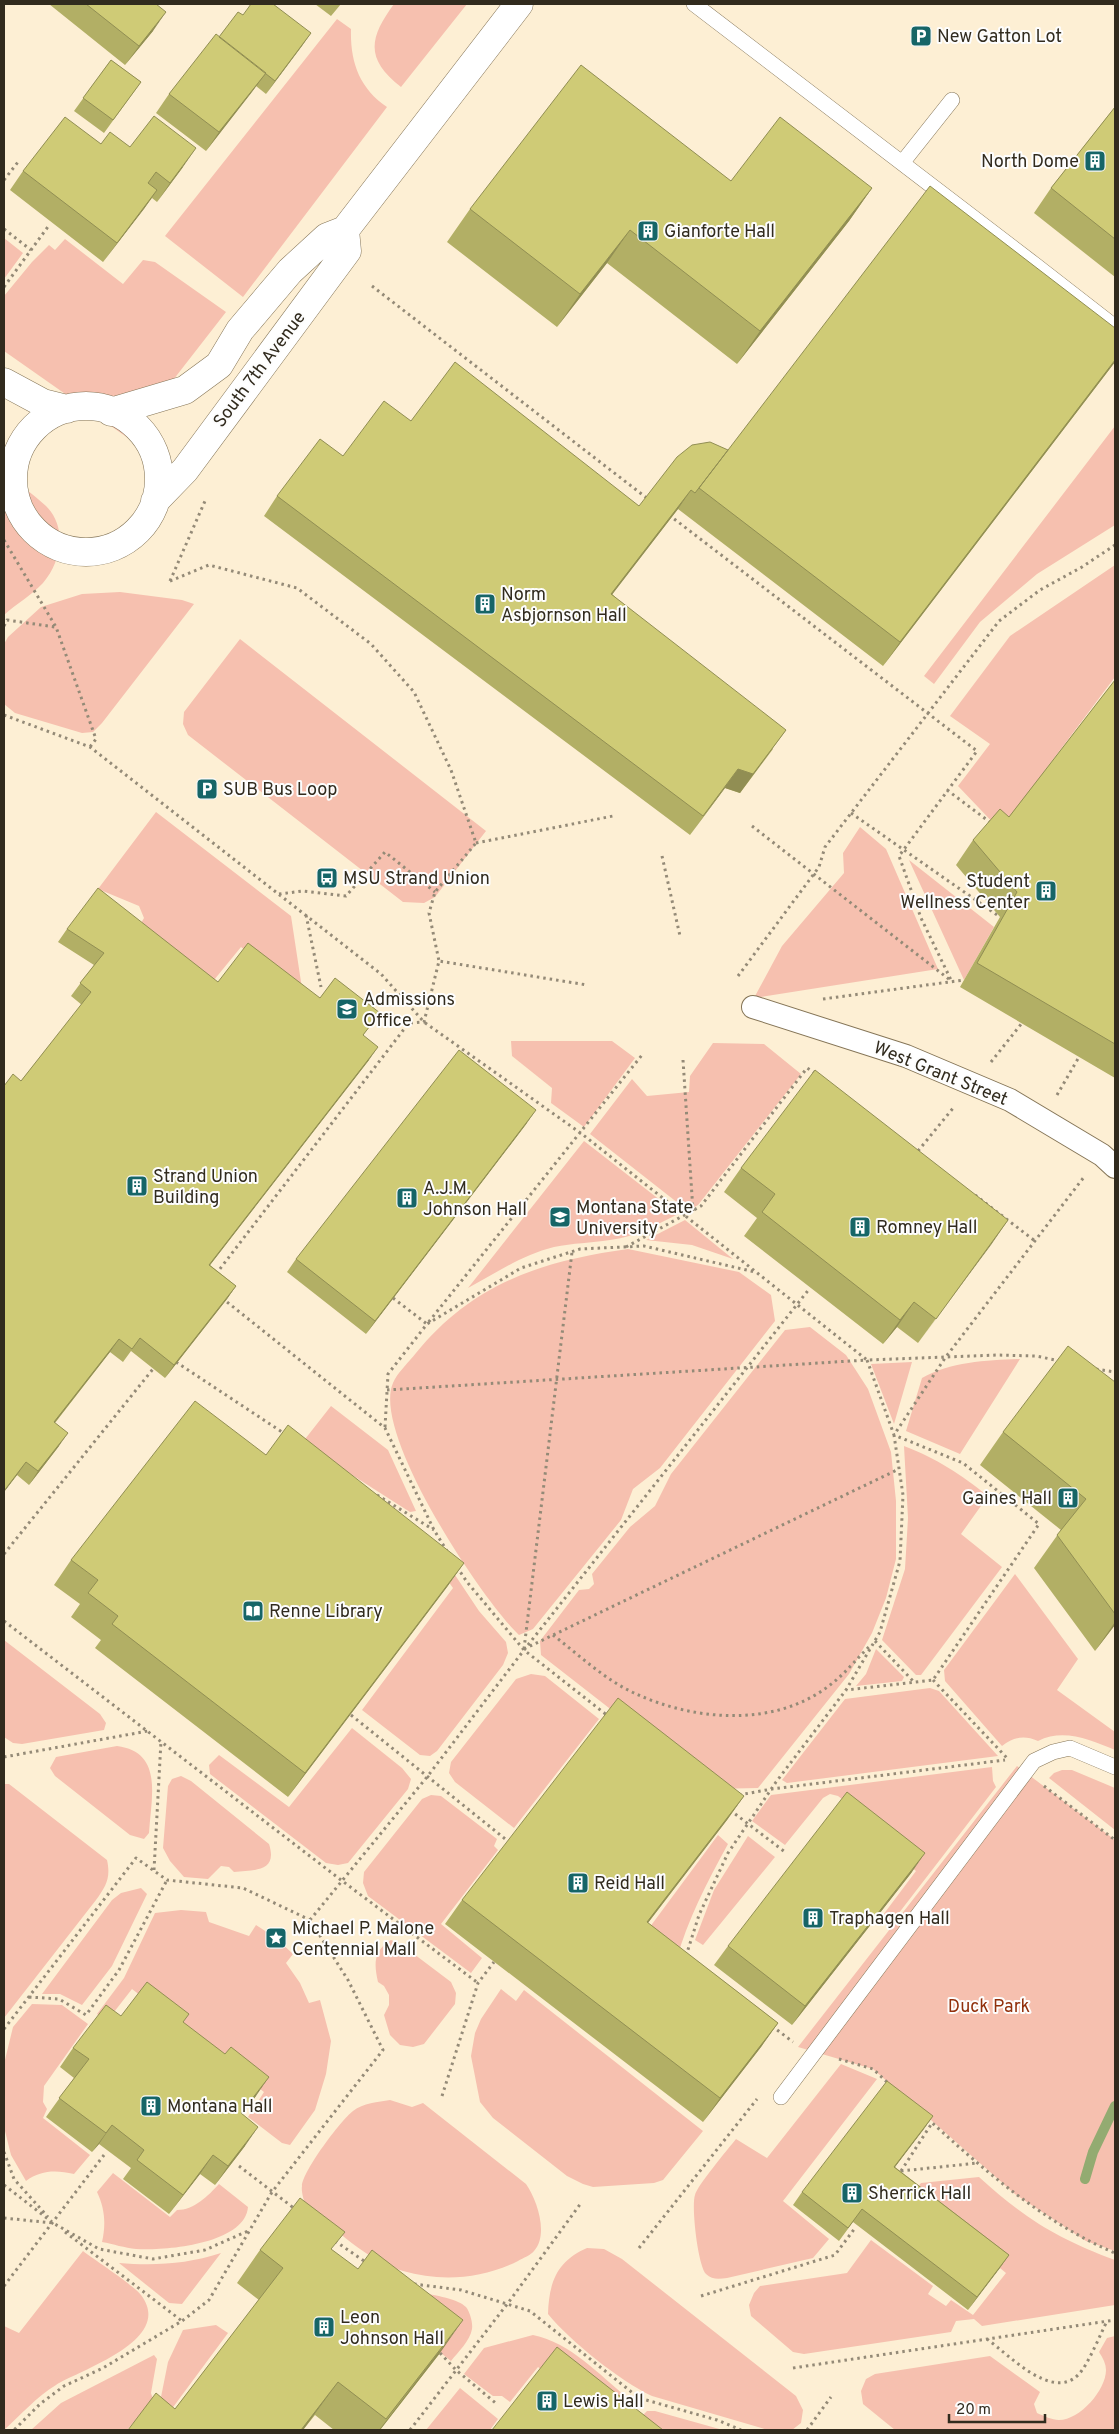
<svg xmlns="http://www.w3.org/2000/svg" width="1119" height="2434" font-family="Overpass,sans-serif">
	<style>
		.green { fill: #f6c0af }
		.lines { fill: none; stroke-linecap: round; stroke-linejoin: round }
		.stream { stroke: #93ab71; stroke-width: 10 }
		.service-casing { stroke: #857557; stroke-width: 16 }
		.pedestrian-casing { stroke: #857557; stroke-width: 24 }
		.minor-casing { stroke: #857557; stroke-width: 29 }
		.path { stroke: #948a77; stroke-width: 3; stroke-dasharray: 2.5 4; stroke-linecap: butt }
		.service { stroke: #fff; stroke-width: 15 }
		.pedestrian { stroke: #fff; stroke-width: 22 }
		.minor { stroke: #fff; stroke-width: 28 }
		.wall { fill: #b2af65 }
		.shaded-wall { fill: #918e53 }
		.building { fill: #cfcb76; stroke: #918e53 }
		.labels { text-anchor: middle; stroke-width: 4; stroke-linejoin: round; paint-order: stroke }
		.poi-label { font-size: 18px; fill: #312b1e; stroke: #fdfdfd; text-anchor: start }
		.street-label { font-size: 18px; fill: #312b1e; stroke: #fdfdfd }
		.park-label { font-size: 18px; fill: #91300c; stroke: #fdfdfd }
	</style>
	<rect width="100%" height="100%" fill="#fdefd4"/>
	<path class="green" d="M394,4h73l-66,83c-36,-28 -32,-49 -7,-83z
		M337,19l14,10c-1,32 8,59 36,78l-144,190 -78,-61z
		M4,238l19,15 -19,26z
		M65,239l58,45 20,-24 12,2 71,50 -98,126 -124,-87v-55l28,-34 17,-17 6,5z
		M1115,426v99l-78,49 -57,48 -46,62 -10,-8z
		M4,472c14,11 29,22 42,34 22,22 15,56 -3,77 -11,12 -27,21 -39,32z
		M1115,565v112l-115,153 -42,-44 32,-42 -40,-28 60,-80z
		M120,592l62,8 12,4 -92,119 -9,9 -11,1 -67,-20 -11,-9v-60l4,-7 33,-30 41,-13z
		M240,639l246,192 -51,66 -11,6 -21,-1 -215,-167 -5,-11 1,-12z
		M156,812l135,104 12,79 -62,-48 -36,44 -71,-56 10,-17 -5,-12 -41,-17z
		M860,827l26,22 52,120 -184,29 28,-52 62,-73 -1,-20z
		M909,860l85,67 -30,53z
		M511,1041h101l23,17 -51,69 -33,-24 1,-15 -40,-32z
		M713,1043l51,1 37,30 -103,131 -7,4 -8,-2 -93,-73 42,-55 15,17 42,-4 1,-16z
		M584,1141l94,73c-22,11 -43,23 -68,26 -19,3 -37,3 -56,7 -32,8 -58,26 -86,41z
		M685,1220l48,39 -41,-14 -46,-5z
		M628,1249l111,23 32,23 4,26 -115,147 -27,21 -12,31 -88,109 -14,6c-37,-35 -148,-202 -126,-252 4,-10 16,-21 23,-30 57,-70 126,-92 212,-104z
		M810,1327l36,28 22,34 23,63 5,49v58l-10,39 -14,35 -23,41 -91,114 -45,1 -172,-134 -1,-14 39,-51 10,-1 5,-5 -2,-10 38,-47 25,-21 16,-32 114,-144z
		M1020,1359l-60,95 -54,-23 16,-53c28,-16 66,-18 98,-19z
		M912,1362l-18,62 -23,-60z
		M331,1406l57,44 28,61 -6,1 -108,-69z
		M904,1446c34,13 56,28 84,50l-27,38 41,33 -81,108h-5l-34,-35 23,-71 3,-51z
		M405,1521l44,45 30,45 27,31 2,11 -5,12 -66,86 -7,5 -10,-1 -58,-45 91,-122z
		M1015,1574l63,85 -21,31 58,42v18c-25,-10 -51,-22 -77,-9 -14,-6 -24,-4 -36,5l-57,-65 -1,-11z
		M4,1640l96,74 6,9 -2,7 -82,14 -9,-1 -9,-6z
		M876,1649l28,28 -2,4 -46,5 10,-12z
		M531,1674l14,2 54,43 -85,109 -59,-46 -6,-9 2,-11 65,-83z
		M930,1688l9,3 59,65 -211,27 -5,-3 63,-81z
		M352,1728l50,40 9,11 -3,10 -60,74 -10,2 -12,-2 -116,-89 -1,-9 10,-10 70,52z
		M117,1746c47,6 34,52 32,87l-5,6 -14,-4 -75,-59 -5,-8 6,-11z
		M1017,1766l98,74v411l-29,-10 -71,-47 -142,-125 -75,-22z
		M992,1767l1,14 3,6 -104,135 -9,-7 33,-44 -14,-11 7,-8 -71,-56 -8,-2 -7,4 -38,47 -33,-24 19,-26z
		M1062,1770h10l43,18v42l-66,-52 5,-5z
		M181,1776l10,5 78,63c9,28 -14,26 -35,28l-5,-5 -8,-1 -13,13 -24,-2 -14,-16 -7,-13 5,-62 4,-7z
		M4,1784h5l98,76c4,18 -1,26 -11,40l-92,118z
		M431,1795l10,1 56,43 -3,7 4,4 -57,74 41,34 -11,15 -103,-77 -5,-13 1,-11 58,-73z
		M718,1835l10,9c-21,38 -40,75 -52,117l-35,-22z
		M748,1836l27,21 -72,88 -8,-5 19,-50z
		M141,1888l6,6 -35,72 -30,39 -22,-11h-18l70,-94 9,-7z
		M181,1910l25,2 3,10 40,14 7,-11 20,13 17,16 -7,9 14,20 9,20 11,-3 11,41 -5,33 -11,36 -25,35 -8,-2 -34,-26 16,-25 -132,-103 -25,32 -10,-7 27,-36 31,-65z
		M391,1940l11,5 49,37 5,11 -1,11 -31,40 -11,3 -13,-2 -10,-10 -6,-20 5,-10v-10l-5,-9 -6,-4c-4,-18 -5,-31 13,-42z
		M501,1989l15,12 8,-11 179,141 -40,49 -9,3 -61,4 -10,-3 -16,-8 -74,-58 -13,-16 -9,-46 4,-23 6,-14z
		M32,2004l30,1 26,19 -44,62 -1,16 4,7 -4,9 47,37 -16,19c-18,-4 -33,-4 -48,7l-15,-26 -7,-28v-63l9,-37z
		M841,2064l36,15 -94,122 46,38 -16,19 -86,20c-8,1 -15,2 -21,-4 -8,-8 -15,-68 -11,-79 2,-9 33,-46 41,-56l31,19z
		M390,2100l22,7 11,-4 103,81c11,16 23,50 8,67 -3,4 -11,7 -16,10 -36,18 -77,21 -115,10 -36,-10 -68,-43 -98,-66 -1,-5 -4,-13 -3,-19 0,-14 39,-66 51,-75 10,-8 25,-9 37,-11z
		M113,2173l57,44 7,-7c17,0 31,-14 42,-26l29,23c-3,37 -83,44 -112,42 -11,-1 -23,-5 -34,-7 4,-18 3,-33 -5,-50z
		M979,2177c45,41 79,62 136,83v45l-133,21 -8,-7 -18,2 -5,11 -147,22 -11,-2 -42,-36 -2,-11 5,-12 6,-7 87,-13 24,-33 62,46 -5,8 18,12 5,-6 22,15 33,-42 -95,-78 10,-12z
		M587,2248l17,1 18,10 174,137 7,14 -2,13 -9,7h-24l-116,-34c-32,-15 -82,-55 -104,-82 1,-32 9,-53 39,-66z
		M83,2251c13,10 49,33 58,44 34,45 -59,74 -85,90 -20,12 -35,30 -52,45v-104l15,7z
		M221,2253l-39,51 -13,-1 -50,-40c36,3 68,1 102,-10z
		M357,2287c22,2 95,5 109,20 4,5 7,16 6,22 -2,12 -14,23 -21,32z
		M216,2325l12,8 -60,81 -7,-17 7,-35 15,-32z
		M533,2335c38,8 65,39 95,63l-20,25 -70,-56 -28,35 -8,-6h-9l-29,-22 20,-26z
		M1115,2336v94h-220l-32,-26 -2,-13 5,-12 9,-5 115,-18 50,36 -6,12 3,9c7,3 15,7 22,7 21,0 47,-30 47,-50 0,-6 -3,-12 -7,-18l8,-14z
		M154,2355l3,4 -6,34 8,26 -25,3 -7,8h-96l30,-27z
		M460,2388l38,31 -8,11h-64z
		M647,2411h8l68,19h-87l4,-12z"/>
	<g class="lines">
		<path class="stream" d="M1085,2179l8,-27 22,-46"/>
		<g class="service-casing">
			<path id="service" d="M694,4l340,260 -13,16
				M902,163l50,-63
				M1034,264l81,63
				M781,2097l253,-336 19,-9 17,-4 45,19"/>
		</g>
		<g class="pedestrian-casing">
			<path id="pedestrian" d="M753,1007l153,49 104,44 92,55 13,12"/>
		</g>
		<g class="minor-casing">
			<path id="minor" d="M4,382l39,21 24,6
				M13 479a73 73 0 1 1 146 0a73 73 0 1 1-146 0Z
				M111,412l74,-22 34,-25 21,-35 50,-59 37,-34 18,-7 174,-226
				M155,501l30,-31 162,-219 -2,-21"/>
		</g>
		<path class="path" d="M4,180l14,-18
			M4,229l27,21
			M372,286l276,213
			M4,287l46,-63
			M669,515l308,236 -78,105 22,62 31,64
			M4,540l52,87 40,112 -6,8
			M170,581l39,-16 88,23 74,56 43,48 37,78 25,73 -41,49 -6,21 10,48
			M170,581l35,-80
			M4,626l3,-6 48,7
			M4,715l86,32 291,227 43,48 158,112 285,226 130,-5 39,1 24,5
			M947,790l44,33
			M851,813l149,104
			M752,826l198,154
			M476,843l137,-27
			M662,856l18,80
			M279,894l24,-3 43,5 39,-44 50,40
			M306,915l15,72
			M738,976l81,-109 6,-20 174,-226 41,-31 42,-23 33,-22
			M823,999l141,-19
			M378,1025l46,-3 15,-61 148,24
			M683,1060l10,151
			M991,1062l31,-39
			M1057,1095l22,-38
			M918,1151l36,-44
			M975,1195l60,46
			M626,1247l75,-41 106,-138 8,5
			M216,1274l192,-250
			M222,1298l163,130 49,102 13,21
			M393,1298l34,26 215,-269
			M176,1362l109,72
			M1096,1369l19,3
			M387,1390l480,-30 27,75 69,28 76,61 -106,156 -87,10
			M385,1427l3,-53 39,-50 94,-56 59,-19 64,-3 111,26
			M377,1495l57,35
			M4,1554l149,-185 1,-5
			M457,1567l10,15 57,68 84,66
			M4,1621l337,259 137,103
			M553,1635c26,20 51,44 81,58 60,28 141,35 196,-8 15,-11 27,-27 41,-40
			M875,1641l39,41
			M524,1649l375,-180
			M524,1649l48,-397
			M933,1680l74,78
			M351,1715l158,127
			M4,1757l144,-26
			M1044,1786l71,54
			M739,1795l33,-6 233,-29
			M730,1810l55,42
			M154,1870l7,-129
			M310,1920l117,-143 97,-127 286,-362
			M686,1956l13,-41 29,-62 48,-71 70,-92 34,-58 20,-71 3,-66 -9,-60 51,-77 139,-181
			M29,1997l30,2 27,16 33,-45 48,-90
			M772,2026l21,16
			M4,2029l132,-171 31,22 76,8 67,32 38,60 35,70 -111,142 -63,108 -27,21 -79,47 -39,18 -24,18 -26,26
			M839,2059l34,10 15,14
			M442,2096l36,-113 16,-21
			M928,2119c57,52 116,104 187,134
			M4,2152l10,27 34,38
			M239,2166l56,43
			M901,2171l77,-8
			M901,2171l31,-48
			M4,2185l48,37
			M4,2218l49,5 46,26 54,10 52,-9 43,-19
			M65,2232l117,89
			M335,2241l32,22
			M639,2248l118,-149
			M414,2284l47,6 69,21 109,87 78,22 24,10
			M4,2286l100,-131
			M701,2296l134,-41 20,-27
			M987,2339c22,16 65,62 91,36 9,-8 23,-42 29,-54
			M440,2353l16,17 42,35
			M793,2368l322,-48
			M630,2409l9,-11
			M410,2430l98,-127 73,-100
			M807,2430l24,-33"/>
		<use href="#service" class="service"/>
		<use href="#pedestrian" class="pedestrian"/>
		<use href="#minor" class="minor"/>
	</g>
	<path class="wall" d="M49,4h107l-3,27 -28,34z
		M315,4h26l-10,12z
		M243,15l68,18 -45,61 -10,-8 -50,65 -50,-38 13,-19 50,-57z
		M111,60l30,22 -37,51 -30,-22z
		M1115,107v170l-81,-64 17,-25z
		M130,147l53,20 -26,35 -5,-4 -49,64 -93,-72 13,-19z
		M731,181l141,7 -23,33 -112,143 -130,-101 -50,64 -110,-85 23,-33z
		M1115,362l-232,304 -205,-157 -66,85 161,155 -33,44 -15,-5 -35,47 -426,-319 13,-20 66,-40 68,-35 228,85 89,-56z
		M1115,680v398l-155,-91 40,-70 -44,-52 17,-25 36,-23z
		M67,929l151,53 102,16 60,15 -17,22 6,25 -159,205 26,21 -9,13 -62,79 -34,-27 -8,11 -13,-10 -55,71 4,23 -30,39 -12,-10 -13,17v-406l17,-5 61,-76 -11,-9 23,-31 -36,-23z
		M527,1123l-161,211 -79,-62 9,-13z
		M741,1168l267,52 -90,123 -21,-16 -14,17 -139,-108 13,-18 -33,-26z
		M1115,1382v243l-20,26 -61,-83 27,-38 -81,-65 23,-33z
		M266,1455l198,108 -17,24 -159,210 -193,-149 6,-8 -30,-23 9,-13 -26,-19 17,-25z
		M744,1796l-17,24 -79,103 130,100 -17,24 -58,75 -258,-198 17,-24z
		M912,1872l-120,153 -78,-60 14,-19z
		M121,2016l62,6 73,74 -14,18 3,32 -30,39 -15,-11 -31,40 -46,-35 8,-11 -32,-24 -7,8 -46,-35 28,-39 -14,-11 13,-19z
		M933,2116l-38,51 114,88 -41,55 -115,-88 -14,19 -46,-36 9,-13z
		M260,2250h72l108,103 -60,77h-46l-19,-15 -12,15h-175l47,-21 84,-109 -22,-17z"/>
	<path class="shaded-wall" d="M166,12l-13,19 -28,34 14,-19z
		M311,33l-9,13 -36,48 9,-13z
		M266,73l-14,19 -46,59 13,-19z
		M196,148l-13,19 -26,35 13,-19z
		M872,188l-23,33 -112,143 23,-33z
		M157,190l-13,19 -41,53 14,-19z
		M630,230l-23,33 -50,64 23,-33z
		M1115,360v2l-232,304 17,-24z
		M691,490l-13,19 -80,104 13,-19z
		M786,730l-46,63 -15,-5 -35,47 48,-66z
		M378,1047l-9,13 -169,218 9,-13z
		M536,1110l-9,13 -161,211 9,-13z
		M1008,1220l-17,25 -73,98 18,-24z
		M236,1286l-9,13 -62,79 9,-13z
		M914,1302l-17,25 -14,17 17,-24z
		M119,1339l-9,13 -65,83 9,-13z
		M68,1433l-9,13 -30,39 9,-14z
		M26,1462l-9,13 -13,17v-1z
		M464,1563l-17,24 -159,210 17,-24z
		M1115,1622v3l-20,26z
		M744,1796l-17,24 -97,126 17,-24z
		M925,1853l-13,19 -120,153 13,-19z
		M778,2023l-17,24 -58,75 17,-24z
		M269,2077l-13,19 -28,36 13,-19z
		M933,2116l-9,13 -39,51 9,-13z
		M112,2125l-13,19 -7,8 14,-19z
		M258,2127l-13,19 -30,39 13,-19z
		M213,2155l-13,19 -31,40 14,-19z
		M1009,2255l-9,13 -32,42 9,-13z
		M463,2320l-23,33 -60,77h-1z
		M338,2382l-35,48h-2z"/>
	<path class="building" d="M86,4h70l10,8 -27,34z
		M251,4h22l38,29 -36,48 -56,-44 19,-25 5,3z
		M216,34l50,39 -47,59 -50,-38z
		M111,60l30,22 -28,38 -30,-22z
		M581,65l150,116 49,-64 92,71 -112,143 -130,-101 -50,64 -110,-85z
		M1115,107v132l-64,-51z
		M154,116l42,32 -26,35 -14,-11 -8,11 9,7 -40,53 -94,-72 42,-54 36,27 9,-12 20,15z
		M930,186l185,142v32l-215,282 -201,-154z
		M455,362l184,144 38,-49 15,-12 18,-3 18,8 -33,43 -4,-3 -80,104 175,136 -33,44 -15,-5 -35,47 -426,-320 43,-57 23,17 41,-55 27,20z
		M1115,680v364l-138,-81 40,-71 -44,-52 27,-31 9,8z
		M98,888l120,94 30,-39 72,55 15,-20 45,35 -17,22 15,12 -169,218 27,21 -62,79 -34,-27 -8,11 -13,-10 -65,83 14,11 -30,38 -12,-9 -22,29v-405l9,-12 8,7 70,-89 -11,-9 24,-30 -37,-24z
		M459,1050l77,60 -161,211 -79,-62z
		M815,1070l193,150 -72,99 -22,-17 -14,18 -138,-108 13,-18 -34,-26z
		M1068,1346l47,36v232l-58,-79 29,-36 -83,-67z
		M195,1401l71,54 22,-30 176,138 -159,210 -193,-149 6,-8 -30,-23 10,-13 -27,-20z
		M618,1698l126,98 -97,126 131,101 -58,75 -258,-198z
		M847,1792l78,61 -120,153 -77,-60z
		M147,1982l42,32 -6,8 42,32 6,-7 38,30 -28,36 17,14 -30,39 -15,-11 -30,40 -46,-35 7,-10 -32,-25 -6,8 -47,-35 30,-39 -16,-11 33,-43 15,11z
		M887,2081l46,35 -39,51 115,88 -32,42 -115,-88 -14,19 -46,-36z
		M300,2198l45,34 -14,17 27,20 14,-19 91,70 -77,99 -48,-37 -37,48h-173l28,-37 19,16 108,-141 -23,-18z
		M557,2347l106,83h-171z"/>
	<defs>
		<g id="parking-square" transform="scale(1.125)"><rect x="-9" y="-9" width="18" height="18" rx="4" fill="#166567" stroke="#fdfdfd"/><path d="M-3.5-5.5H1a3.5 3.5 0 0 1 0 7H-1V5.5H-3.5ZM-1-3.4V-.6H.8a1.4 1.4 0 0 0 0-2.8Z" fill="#fff"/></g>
		<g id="building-square" transform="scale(1.125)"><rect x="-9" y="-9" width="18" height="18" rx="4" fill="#166567" stroke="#fdfdfd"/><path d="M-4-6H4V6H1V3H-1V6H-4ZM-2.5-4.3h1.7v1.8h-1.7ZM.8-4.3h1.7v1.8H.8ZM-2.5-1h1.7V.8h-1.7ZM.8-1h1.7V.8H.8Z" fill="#fff"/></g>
		<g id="bus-square" transform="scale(1.125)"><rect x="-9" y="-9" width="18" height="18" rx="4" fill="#166567" stroke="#fdfdfd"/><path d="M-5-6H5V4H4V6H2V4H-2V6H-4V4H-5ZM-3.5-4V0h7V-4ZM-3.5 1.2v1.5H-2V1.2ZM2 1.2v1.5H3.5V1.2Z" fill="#fff"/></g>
		<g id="university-square" transform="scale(1.125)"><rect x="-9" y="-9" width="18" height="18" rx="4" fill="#166567" stroke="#fdfdfd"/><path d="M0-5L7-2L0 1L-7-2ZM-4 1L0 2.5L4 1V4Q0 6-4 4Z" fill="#fff"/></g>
		<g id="library-square" transform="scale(1.125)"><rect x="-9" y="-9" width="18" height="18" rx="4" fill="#166567" stroke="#fdfdfd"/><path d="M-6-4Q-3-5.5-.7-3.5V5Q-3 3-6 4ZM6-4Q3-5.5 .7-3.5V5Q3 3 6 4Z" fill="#fff"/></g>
		<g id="sight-square" transform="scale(1.125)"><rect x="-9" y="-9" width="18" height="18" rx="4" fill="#166567" stroke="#fdfdfd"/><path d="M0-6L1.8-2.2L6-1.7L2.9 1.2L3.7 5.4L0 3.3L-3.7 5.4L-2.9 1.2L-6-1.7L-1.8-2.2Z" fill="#fff"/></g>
	</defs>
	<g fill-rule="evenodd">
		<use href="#parking-square" x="921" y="36"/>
		<use href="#building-square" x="1095" y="161"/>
		<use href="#building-square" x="648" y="231"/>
		<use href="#building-square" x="485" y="604"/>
		<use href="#parking-square" x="207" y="789"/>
		<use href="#bus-square" x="327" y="878"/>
		<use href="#building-square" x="1046" y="891"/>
		<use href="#university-square" x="347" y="1009"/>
		<use href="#building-square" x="137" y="1186"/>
		<use href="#building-square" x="407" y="1198"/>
		<use href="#university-square" x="560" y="1217"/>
		<use href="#building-square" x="860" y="1227"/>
		<use href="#building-square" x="1068" y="1498"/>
		<use href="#library-square" x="253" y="1611"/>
		<use href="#building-square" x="578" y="1883"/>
		<use href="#building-square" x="813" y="1918"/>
		<use href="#sight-square" x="276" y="1938"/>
		<use href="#building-square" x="151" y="2106"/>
		<use href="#building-square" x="852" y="2193"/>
		<use href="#building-square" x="324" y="2327"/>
		<use href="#building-square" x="547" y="2401"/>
	</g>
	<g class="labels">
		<g class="poi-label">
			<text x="937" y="42">New Gatton Lot</text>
			<text x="1079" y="167" text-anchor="end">North Dome</text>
			<text x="664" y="237">Gianforte Hall</text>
			<text x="501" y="600">Norm<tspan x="501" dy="21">Asbjornson Hall</tspan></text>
			<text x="223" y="795">SUB Bus Loop</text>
			<text x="343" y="884">MSU Strand Union</text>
			<text x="1030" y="887" text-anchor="end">Student<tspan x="1030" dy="21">Wellness Center</tspan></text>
			<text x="363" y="1005">Admissions<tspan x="363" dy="21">Office</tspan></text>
			<text x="153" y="1182">Strand Union<tspan x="153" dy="21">Building</tspan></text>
			<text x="423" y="1194">A.J.M.<tspan x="423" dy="21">Johnson Hall</tspan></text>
			<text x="576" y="1213">Montana State<tspan x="576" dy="21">University</tspan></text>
			<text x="876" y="1233">Romney Hall</text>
			<text x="1052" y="1504" text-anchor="end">Gaines Hall</text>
			<text x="269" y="1617">Renne Library</text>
			<text x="594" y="1889">Reid Hall</text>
			<text x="829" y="1924">Traphagen Hall</text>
			<text x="292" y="1934">Michael P. Malone<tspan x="292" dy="21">Centennial Mall</tspan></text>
			<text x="167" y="2112">Montana Hall</text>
			<text x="868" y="2199">Sherrick Hall</text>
			<text x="340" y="2323">Leon<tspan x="340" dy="21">Johnson Hall</tspan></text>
			<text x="563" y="2407">Lewis Hall</text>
		</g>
		<g class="street-label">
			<text transform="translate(259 369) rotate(-53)" y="6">South 7th Avenue</text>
			<text transform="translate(941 1073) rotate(22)" y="6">West Grant Street</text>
		</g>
		<g class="park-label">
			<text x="989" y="2012">Duck Park</text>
		</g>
	</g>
	<rect width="1119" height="2434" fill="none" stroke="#312b1e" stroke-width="10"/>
	<path d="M949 2414v8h96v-8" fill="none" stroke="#312b1e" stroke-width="2.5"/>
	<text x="956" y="2414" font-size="15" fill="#312b1e" stroke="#fdfdfd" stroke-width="4" paint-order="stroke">20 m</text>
</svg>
